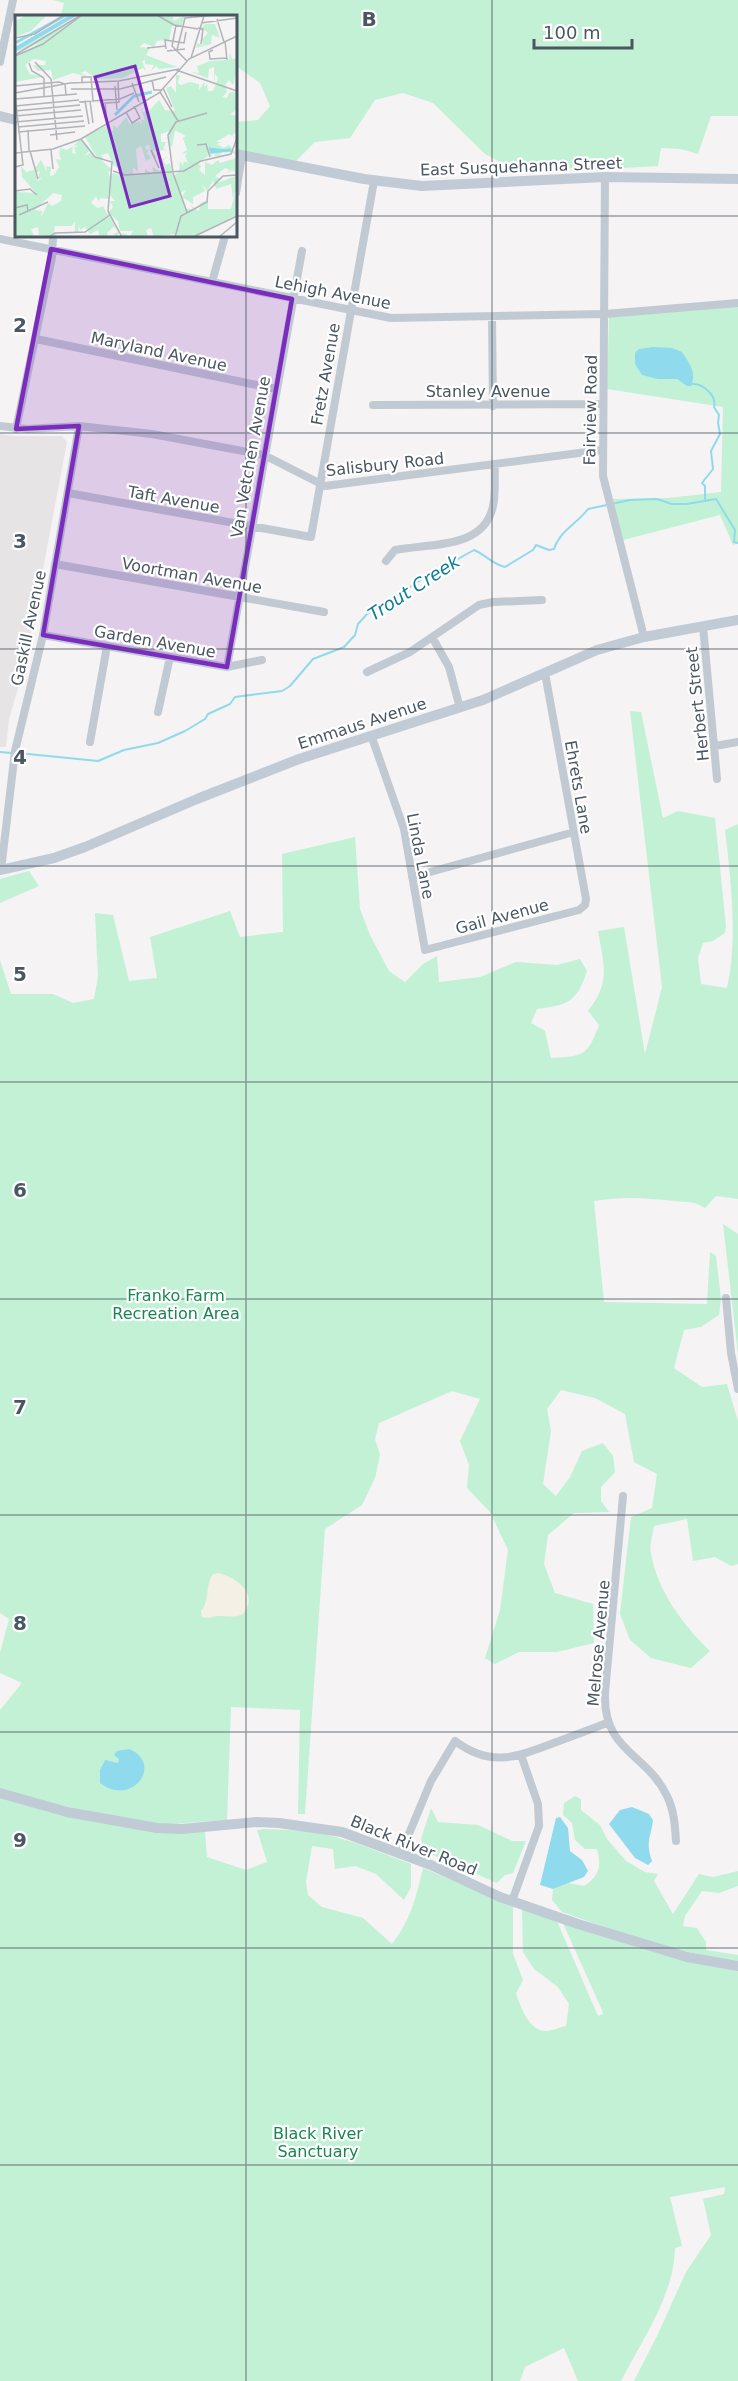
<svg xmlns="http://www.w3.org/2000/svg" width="738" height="2381" font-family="'DejaVu Sans',sans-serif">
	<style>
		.education { fill: #e6e4e5 }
		.green { fill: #c3f1d5 }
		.sand { fill: #f5f0e5 }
		.water { fill: #90daee }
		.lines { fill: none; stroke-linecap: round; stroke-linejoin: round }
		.stream { stroke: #90daee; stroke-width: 2 }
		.street { stroke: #c1cad2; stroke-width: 8 }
		.secondary { stroke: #c1cbd6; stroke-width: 10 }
		.marked { fill: #7b2cbf; fill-opacity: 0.2; stroke: #7b2cbf; stroke-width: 4.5; stroke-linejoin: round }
		.grid { fill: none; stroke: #4a5661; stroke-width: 1.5; stroke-opacity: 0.55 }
		.labels { text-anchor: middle; stroke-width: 4.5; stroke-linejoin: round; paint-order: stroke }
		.street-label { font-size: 16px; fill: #4a5661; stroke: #fff }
		.park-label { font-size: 16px; fill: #17864f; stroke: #fff }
		.water-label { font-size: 18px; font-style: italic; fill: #0c7c9b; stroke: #fff }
		.inset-river { fill: none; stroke: #90daee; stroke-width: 3 }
		.inset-road { fill: none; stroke: #b1b4b9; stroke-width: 1.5 }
		.view { fill: #7b2cbf; fill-opacity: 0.15; stroke: #7b2cbf; stroke-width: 3 }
		.inset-edge { fill: none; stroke: #4a5661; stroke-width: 3 }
		.grid-label { font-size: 20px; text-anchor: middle; font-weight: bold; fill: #4a5661; stroke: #fff; stroke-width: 4.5; stroke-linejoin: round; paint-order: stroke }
	</style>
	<rect width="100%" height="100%" fill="#f5f3f3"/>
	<path class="education" d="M0,434l14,2h48l5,6 -42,223 -16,54 -3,28h-6z"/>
	<path class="green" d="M53,0h685v116h-27l-13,38 -17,-5 -20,-1 -3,18 -71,4 -18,-2 -50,4 -34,-18 -52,-51 -30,-10 -28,7 -25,38 -35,4 -23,23 -56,-11v-32l22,-2 12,-14 -10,-23 -24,-17v-50h-175l3,-13z
		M738,306v237l-5,2 -13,-30 -97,25 -12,-41 57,-1 53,-6 2,-85 -116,-18 2,-73z
		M630,711l11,1 22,106 15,-7 37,7 11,108 -1,7 -12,8 -10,2 -5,15 3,26 26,4c11,-50 4,-106 -2,-158l13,-6v375l-22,-3 -11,12c-14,-8 -16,-5 -31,-7 -28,-3 -52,-5 -80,0l10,101 103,2 3,-52 6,4 5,43 -2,16 -18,12 -17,3 -10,38 28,19 25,-3 11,37v143l-7,2 -16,-9 -22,4 -6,-42 -33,7c-1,8 -5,19 -3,27 6,38 33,73 59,98l-19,17 -40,-10 -21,-18 -10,-26 11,-97 21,-9 5,-34 -23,-12 -9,-48 -30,-16 -34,-8 -14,19 4,22 -8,53 13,12 14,-19 12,-26 21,-8 10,13 2,16 -14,15v14l8,11 -35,1 -26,22 -4,29 11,29 38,11 1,39 -37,9h-38l-24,12 -10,-6 15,-48 8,-60 -18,-38 -23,-24 2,-23 -9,-24 20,-42 -28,-8 -73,32 -4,16 5,16 -5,23 -13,27 -37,24 -20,285h-7l2,-104 -69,-3 -4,113 -69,5 -130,-26 -28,-11v-78l22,-27 -22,-10v-20l9,-34 -9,-6v-653l11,34h42l20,9 21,-4 4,-22 -3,-64 18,2 16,66 28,-3 -7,-41 80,-26 10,26 43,-5 -1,-78 73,-17 5,72 10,26 19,36 16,11 18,-18 14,-8 2,26 41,-5 36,-15 41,3 23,-6 7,12c-10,31 -19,34 -50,38l-6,14 14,8 6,27c32,-2 36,-1 48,-33l-11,-14c23,-30 16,-45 10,-80l26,-4 21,127 17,-67z
		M29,871l10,15 -39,17v-24z
		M723,1224l15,10v120z
		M575,1796l6,3v11l19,15 7,14 19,22 19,11 13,2 -4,7 19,33 26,-40 14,3 25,-6v15l-19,7 -17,-2 -17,25 -2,10 14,2 9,14v8l32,5v7l-80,-16 -96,-34 -10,-12 1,-11 16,-6 15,3c15,-10 18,-19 13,-37h-12l-10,-9 -3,-17 -9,-8 1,-12z
		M0,1797l205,35 2,25 39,13 21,-8 -10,-32 8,-1 49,2 42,12 55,21v23l-7,13 -28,-26 -21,-8 -20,3 -2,-20 -21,-3 -6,36 2,13 14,12 41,11 29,26c19,-24 24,-47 31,-76l90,38v48l10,26 -7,13c4,13 13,38 30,38 6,0 14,-4 20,-5l3,-22 -11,-17 -24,-18 -11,-17 -1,-43 35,12 41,95 5,-2 -1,-4 -40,-89 176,48v412h-104l24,-47 28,-62 25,-37 -8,-36 21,-5 1,-7 -55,10 12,49 -7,2c-1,48 -33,92 -54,133h-43l-14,-33 -39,19 -5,14h-520z
		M431,1808l7,14 40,3 34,16h14l-13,32 -8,2 -8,8 -73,-32 -3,-12z"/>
	<path class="sand" d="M218,1573c18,4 42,21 25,41 -11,6 -23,-1 -34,4l-7,-1 -1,-6c9,-10 4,-26 12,-37z"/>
	<path class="water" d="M653,347l19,1 10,4c7,11 15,20 9,34h-4l-10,-7h-19l-16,-4 -7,-11v-11l4,-4z
		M129,1749c35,14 4,59 -29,34v-13l5,-10 13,3 1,-4 -5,-4 3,-4z
		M632,1807l17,7 4,6c-2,17 -8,22 -1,41l-4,4 -13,-7 -26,-34 11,-14z
		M560,1817l8,11 2,23 12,9 6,11 -4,6 -31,12 -13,-4 16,-67z"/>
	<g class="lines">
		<path class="stream" d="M692,384c11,-1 25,12 22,23l5,8 -1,8 2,11 -9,17 2,18 -11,14 3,3v13
			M0,752l12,1
			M18,753l80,8 26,-11 34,-7 27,-12 20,-12 3,-5 22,-10 5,-7 47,-6 8,-5 23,-27 31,-12 11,-12 3,-11 9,-10 57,-36 50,-28c12,5 18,14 31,17l28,-17 3,-5 13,5 5,-1c6,-19 23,-25 34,-40l42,-9 27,-1 15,5h15l29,-5 19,31 -1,12 4,1"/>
		<path class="street" d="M0,62l13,-62
			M605,177l-2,299 41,161
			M236,193l6,-38
			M0,239l391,79 214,-4 133,-11
			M212,282l13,-46
			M492,317l1,89
			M36,339l240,50
			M373,405l230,-1
			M0,426l27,3 52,-3 73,8 112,21 61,31 277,-36
			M16,429l36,-172 1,-21
			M68,493l243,44 63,-356
			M386,561l9,-11c34,-7 89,0 98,-44 3,-13 1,-28 2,-42
			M55,564l269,48
			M703,626l14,153
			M43,635l184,32 35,-7
			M432,637l17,30 11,41
			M227,667l75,-416
			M367,672l43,-20 69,-47 14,-3 49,-2
			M158,712l12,-55
			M371,735l33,94 21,121 154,-40 6,-5 1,-6 -41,-226
			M90,742l17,-96
			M715,746l23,-4
			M1,870l14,-119 28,-116 36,-209
			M412,877l162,-45
			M726,1298l5,55 7,36
			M623,1496l-18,197c-2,59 41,59 62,103 7,14 8,29 9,45
			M401,1853l30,-72 24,-40c35,26 59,17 96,3 19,-7 38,-14 56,-21
			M512,1901l27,-75 -1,-22 -17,-49"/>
		<path class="secondary" d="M0,116l16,4
			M236,154l128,25 58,7 183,-9 133,2
			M0,870l54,-12 31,-11 112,-48 102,-40 184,-59 114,-50 47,-13 94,-17
			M0,1793l67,19 90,16 25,1 75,-7 22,1 63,9 89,33 69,32 78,27 109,33 51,9"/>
	</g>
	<path class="marked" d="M51,249l241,50 -65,368 -184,-32 36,-209 -63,3z"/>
	<path class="grid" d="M246,0v2381M492,0v2381M0,216h16M236,216h502M0,433h738M0,649h738M0,866h738M0,1082h738M0,1299h738M0,1515h738M0,1732h738M0,1948h738M0,2165h738"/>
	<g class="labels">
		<g class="street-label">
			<text transform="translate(521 166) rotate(-2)" y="6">East Susquehanna Street</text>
			<text transform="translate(333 292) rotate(11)" y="6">Lehigh Avenue</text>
			<text transform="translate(159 351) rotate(12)" y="6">Maryland Avenue</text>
			<text transform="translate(325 374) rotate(-80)" y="6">Fretz Avenue</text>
			<text x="488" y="397">Stanley Avenue</text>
			<text transform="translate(590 410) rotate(-89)" y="6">Fairview Road</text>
			<text transform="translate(250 457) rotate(-80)" y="6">Van Vetchen Avenue</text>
			<text transform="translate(385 464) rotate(-6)" y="6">Salisbury Road</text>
			<text transform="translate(174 499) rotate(10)" y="6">Taft Avenue</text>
			<text transform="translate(192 575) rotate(10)" y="6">Voortman Avenue</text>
			<text transform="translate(28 628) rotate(-78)" y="6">Gaskill Avenue</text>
			<text transform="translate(155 641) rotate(10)" y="6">Garden Avenue</text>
			<text transform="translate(697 704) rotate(-96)" y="6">Herbert Street</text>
			<text transform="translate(362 723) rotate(-18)" y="6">Emmaus Avenue</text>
			<text transform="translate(579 787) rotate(80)" y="6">Ehrets Lane</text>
			<text transform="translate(421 856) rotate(79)" y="6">Linda Lane</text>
			<text transform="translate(502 916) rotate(-15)" y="6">Gail Avenue</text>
			<text transform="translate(598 1643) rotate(-85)" y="6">Melrose Avenue</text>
			<text transform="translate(414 1845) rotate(22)" y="6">Black River Road</text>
		</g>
		<g class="park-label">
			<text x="176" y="1301">Franko Farm<tspan x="176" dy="18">Recreation Area</tspan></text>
			<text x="318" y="2139">Black River<tspan x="318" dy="18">Sanctuary</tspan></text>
		</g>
		<g class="water-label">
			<text transform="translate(414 588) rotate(-33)" y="6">Trout Creek</text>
		</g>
	</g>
	<g transform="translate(15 15)">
		<rect width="222" height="222" fill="#f5f3f3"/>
		<path d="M12,0h20l-16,16 -16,6v-16zM66,0h91l2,6 11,-6 -3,10 -10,1 -3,14 -12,1 -3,6 -10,-4 -5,4 11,1 -4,7 31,12 -18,2 -3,-3 -5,5 3,-6 -9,-1v-4l-3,1 4,10 -3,-3 -20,10 -25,1 -13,-8 -4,2 8,4 -16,-4 -20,7 -2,-10 -13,1 -5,-6h12l1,-4 -12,-2 -9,6 5,9 12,3 -27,5v-26l27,-14 -27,10zM190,9h10l5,14 -8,-3 -1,9 -15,4 1,-5 6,2 -1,-6 6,-6 -6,-5zM215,38l2,6 5,-1 -1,17 -3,10 -4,-5 -4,5 2,7 -5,5 5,1 2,-5 8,-2v19l-7,4 7,2v16l-5,3 4,3 -7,-4 -13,8h6l-5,2 6,4 6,-3 8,9 -14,-3 -3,4h5l-10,1 -1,-3 -4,3 -3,-3 1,3 -11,7 4,3 3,-5 -5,9 6,5v-13l7,3 6,-5 2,3 17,-5v17l-4,-5 -7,3 4,-3 -5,-2 -10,8 6,3 -4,4 19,-7 1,11 -4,11 -2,-14 -15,5 -3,-8 -6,10 -5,-7 3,7 -12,6v7l-11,-7 4,-7 -6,3 6,16h7l-3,-4 9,6 1,-8 8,-3v9h23l4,-16 2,22 -45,22h-16l1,-8 -2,5 -21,3 -3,-9 -5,2 2,7h-25l-1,-4 8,3 3,-5h-13l-2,-10 -8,-7 -5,4 6,-1 8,16 -2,4 -4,-3 5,-2 -4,-6 -7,7 1,4 -9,-1 -1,-6 -8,4 -5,-7 -5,3 -1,-5 -1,7h-3v-11l-3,5h-17l-1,7 5,4 -20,-2 -1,-8 -7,2 3,7 -19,1 1,-45 20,1 -14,-16 -1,-11 5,6 8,-2 4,11 4,-3 -4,1 2,-8 -4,2 -1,-5 6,-8 6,12 -1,-6 5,1 -1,9 4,-1 5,-8 -3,-8 5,1 -3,-12 2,5v-5l7,2 6,-4 -1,7 4,1 -2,-7h4l-4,-2 7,-6 9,10 -5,7 6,-4 3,5 6,2 12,11 -4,2 2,5 3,-4 5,2 2,-6 -7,-4 -5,-12 -7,2 3,5 -8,-4 -11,-19 24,-13 1,7h3v-6l4,3 9,-11 4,7 10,-3 2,5 -1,-7 4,2 -5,-15 3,6 6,-1 10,-11 6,10 10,1 -9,-23 5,-2 5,7v-18h4l-2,8 3,2 9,-3 9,2v6l6,-9 -1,6 3,-3 1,7h5l5,-13 -3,-4 -1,11v-18l-5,2 -1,10 -4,-5 3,4 -16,-6 8,1 -2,-7 13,-5 19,-1zM160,115l11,6 -3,2 4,12 -6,4 6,-1 -2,3 3,7 -4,-2 -1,5 -3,-5 -1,11 -6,4 -3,-13 -4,2 -3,-4 5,-5 -6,4 -2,-6 1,8 4,5 -5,4 -8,-4 1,7 -8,-5v4l-12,2v-8l5,5 -2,-23 5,-3 5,15 5,-3 -4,-5 3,-5 -4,2 -1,-4 4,-1 3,11 5,2 -4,-7 14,-1 -4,-1 3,-7h-5v-8l8,-3 -2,8 4,2 -4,1 5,5zM92,177l8,9h-5l3,6 -6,7 -4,-8 -5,2 -7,-5 5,-7 3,6 1,-4 10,1zM38,178l9,2 -1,6 -9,5 -4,-3 -7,14 1,-6 -7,-1z" fill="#c3f1d5" fill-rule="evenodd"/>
		<path d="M55,0h8l-63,37v-5z" fill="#90daee"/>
		<path class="inset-river" d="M0,28l51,-28M100,100l19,-19 18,-4M194,134l18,2M195,137l21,-2"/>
		<path class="inset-road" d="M142,0l17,10 24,4M202,4l7,23M186,8l36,-5M161,10l-4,21 15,15M183,13l5,1 -2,15M0,23l20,-4 29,-19M210,26l2,19M132,33l19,-2M151,34l-1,-9 19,3 2,-11M162,35l8,-32 30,-3M198,35l-4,2 1,7 17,-1M152,36l18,-2M0,40l66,-40M0,41l28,-12 39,-29M176,43l13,-42M20,47l16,17 6,61M14,48l3,8 12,7M161,55l61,21M137,65l2,10h8M67,68v-6h9l2,24M117,68l7,19M0,71l44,-4 6,2 1,11M100,71l2,24M148,73l9,19M56,74h49l46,-12M145,77l18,29M0,78l55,-10 49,-2 60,-12M0,81l8,69 -8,2M29,83v-20M0,84l62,-5M70,86l4,23M75,86l3,22M64,87l41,-3 14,-6M90,87l2,22M91,88l13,-1 -1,-21M0,91l64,-6M0,96l65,-6M111,97l6,11 8,-5 -6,-12M0,101l66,-6M0,107l68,-6M3,112l66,-6M13,115l1,21M3,117l67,-6M35,120l25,-3M66,124l14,18 17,5 -4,49 14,26M182,130l9,-1 4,13M36,135l2,19M136,135l8,18M15,136l8,28M0,138l38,-4 28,-10 78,-46 30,-34 48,-23M98,156l12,4 59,-4 17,-10 30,-7 6,-16M0,176l15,-2 7,6M0,193l12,-3 1,6M172,197l-14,-39 -5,-38 8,-13 31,-9M4,200l29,-13M34,222l6,-4 30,-1 25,-17M160,222l6,-21 26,-14 1,-11 15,-15 14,-1M178,222l44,-21M204,222l18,-15"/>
		<path class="view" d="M120,51l35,130 -40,11 -35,-130z"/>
		<rect width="222" height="222" class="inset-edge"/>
	</g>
	<g class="grid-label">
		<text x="369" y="26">B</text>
		<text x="20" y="332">2</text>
		<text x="20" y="548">3</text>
		<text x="20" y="764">4</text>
		<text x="20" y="981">5</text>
		<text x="20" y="1197">6</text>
		<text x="20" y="1414">7</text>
		<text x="20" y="1630">8</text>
		<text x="20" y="1847">9</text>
	</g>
	<path d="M534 39v9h98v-9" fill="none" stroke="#4a5661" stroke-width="3"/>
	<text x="543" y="39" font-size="18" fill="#4a5661" stroke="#ffffff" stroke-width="4.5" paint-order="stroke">100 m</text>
</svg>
